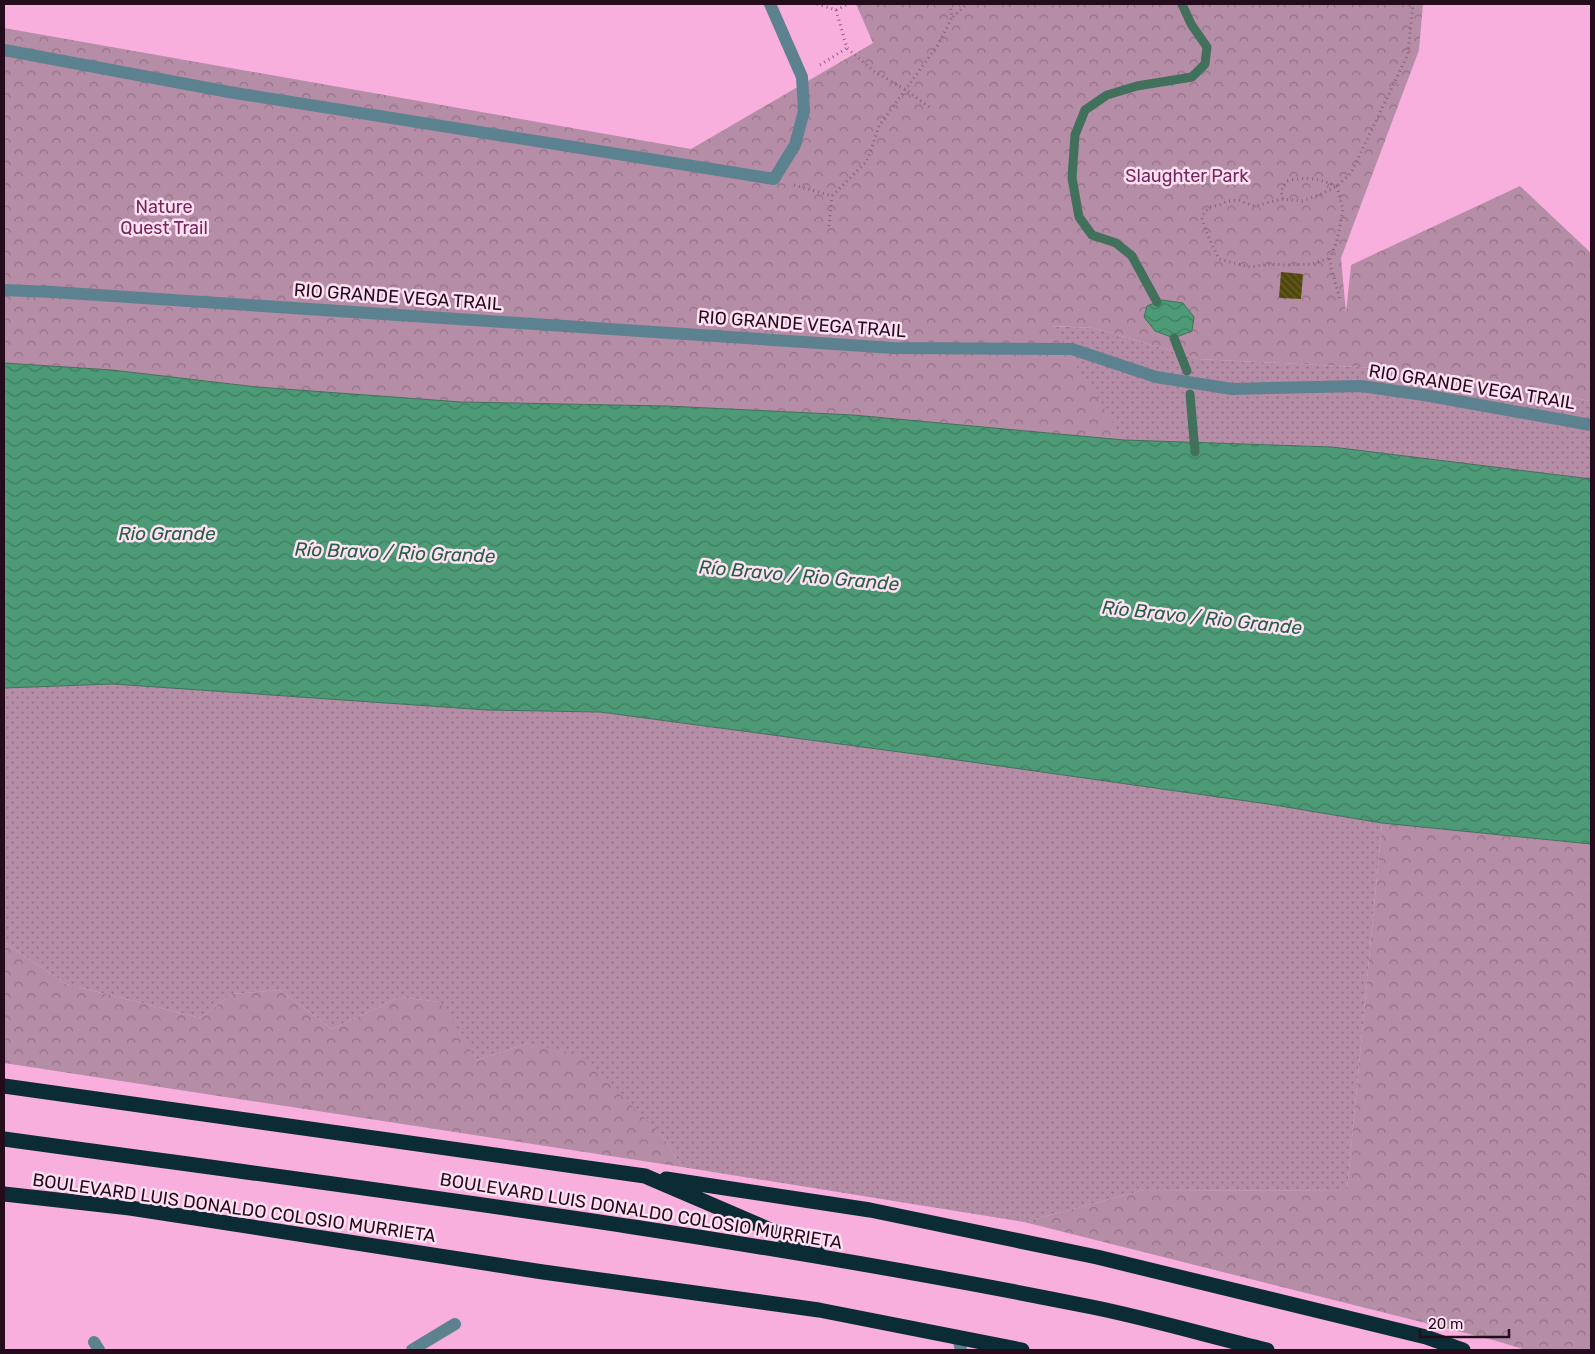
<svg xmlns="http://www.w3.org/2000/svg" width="1595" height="1354" font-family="Rubik,sans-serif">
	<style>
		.grass { fill: url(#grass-dots) }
		.forest { fill: url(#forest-crowns) }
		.water { fill: url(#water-waves); stroke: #41705b }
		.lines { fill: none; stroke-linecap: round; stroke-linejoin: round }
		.stream { stroke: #41705b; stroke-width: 9 }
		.building { fill: url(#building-back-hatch) }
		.path { stroke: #8e5d7d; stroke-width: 3; stroke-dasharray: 1 4; stroke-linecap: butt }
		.minor { stroke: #5d828f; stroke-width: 12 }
		.highway { stroke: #0b2c35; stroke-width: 15 }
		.labels { text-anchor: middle; stroke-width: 5; stroke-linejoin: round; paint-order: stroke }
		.park-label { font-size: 18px; fill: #74275d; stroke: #ffe0f2 }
		.street-label { font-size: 18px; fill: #250c1d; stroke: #ffe0f2 }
		.water-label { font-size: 19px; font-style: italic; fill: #245f45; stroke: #ffe0f2 }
	</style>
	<defs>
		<pattern id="grass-dots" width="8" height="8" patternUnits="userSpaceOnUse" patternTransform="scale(1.25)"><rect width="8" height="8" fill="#b68da6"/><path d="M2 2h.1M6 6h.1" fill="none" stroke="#947287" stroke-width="1.8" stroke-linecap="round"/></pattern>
		<pattern id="forest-crowns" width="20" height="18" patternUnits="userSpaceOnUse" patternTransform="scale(1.25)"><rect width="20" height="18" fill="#b68da6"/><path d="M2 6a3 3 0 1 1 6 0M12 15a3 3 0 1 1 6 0" fill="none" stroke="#947287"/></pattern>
		<pattern id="water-waves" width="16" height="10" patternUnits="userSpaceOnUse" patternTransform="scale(1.25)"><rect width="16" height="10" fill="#4d9b76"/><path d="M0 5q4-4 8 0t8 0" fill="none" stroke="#407d60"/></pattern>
		<pattern id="building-back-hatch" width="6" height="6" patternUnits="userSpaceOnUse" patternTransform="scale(1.25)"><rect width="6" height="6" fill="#50480b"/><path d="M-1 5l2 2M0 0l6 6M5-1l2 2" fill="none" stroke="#665e2e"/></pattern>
	</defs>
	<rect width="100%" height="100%" fill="#f8afdd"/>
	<path class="grass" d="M4,267l500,37 590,24 105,31 198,10 194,32v78l-259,-32 -208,-7 -271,-25 -849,-52z
		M113,684l374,26 113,2 315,42 353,50 114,19 -35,368 -203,-1 -120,32 -342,-55 -21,-33 -132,-91 -52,17 -38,-58 -39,-5 -68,32 -52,-39 -48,4 -31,24 -135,-34 -62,-42v-254z"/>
	<path class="forest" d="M856,4h567l-4,46 -78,208 5,55 5,-48 169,-79 71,67v148l-194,-32 -198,-10 -105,-31 -42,-2 72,114 -271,-25 -187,-9 -205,-4 -204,-15 -145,-17 -108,-7v-335l687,121 182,-106z
		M1382,823l209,21v506h-65l-33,-10 -469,-118 120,-32 203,1z
		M4,942l62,42 135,34 31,-24 48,-4 52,39 68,-32 40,5 37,58 52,-17 50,12 82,79 21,33 -678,-104z"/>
	<path class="water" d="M1162,300l21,3 11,14 -2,14 -18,7 -19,-7 -11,-14 3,-11z
		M4,363l108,7 145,17 204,15 205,4 187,9 271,25 208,7 259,32v365l-209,-21 -114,-19 -353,-50 -315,-42 -113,-2 -374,-26 -109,4z"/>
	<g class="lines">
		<path class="stream" d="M1157,302l-25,-46 -16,-13 -24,-8 -13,-18 -7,-39 3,-43 10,-25 22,-15 30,-9 55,-9 13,-13 2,-17 -16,-23 -9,-20
			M1174,338l13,33
			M1190,394l5,58"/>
	</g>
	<path class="building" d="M1281,272l22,2 -2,25 -22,-1z"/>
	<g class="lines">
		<path class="path" d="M817,4l19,6 12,-6
			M836,10l11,38 28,24 31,18 23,17
			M953,17l14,-13
			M820,65l27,-17
			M794,185l38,11 35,-35 12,-35 59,-81 14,-28 -2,-13
			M1337,186c-19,-7 -29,-10 -50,-5l-6,10 2,8 19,2 17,-6 18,-9 14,-13 57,-119 5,-50
			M1337,186l6,24 -6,31 -7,17 1,10 9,31
			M1283,199l-29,7 -16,-6 -10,1 -9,4 -9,2 -6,6 -2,6 5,15 12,25 31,8 20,-3 15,1 27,-1 18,-6
			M829,226l3,-30"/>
		<path class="minor" d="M4,50l225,42 545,87 21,-34 9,-34 -2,-34 -32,-73
			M4,290l49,2 841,56 178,1 84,28 76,12 129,-3 63,9 167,30
			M958,1338l3,12
			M94,1342l5,8
			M412,1350l43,-26"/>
		<path class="highway" d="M4,1086l641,90 172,74
			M4,1139c363,50 728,95 1088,168 59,12 117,29 175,43
			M666,1179l204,31 227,47 329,80 37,13
			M4,1194l126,14 413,64 276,38 203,40"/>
	</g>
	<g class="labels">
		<g class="park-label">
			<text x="1187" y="182">Slaughter Park</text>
			<text x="164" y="213">Nature<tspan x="164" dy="21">Quest Trail</tspan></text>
		</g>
		<g class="street-label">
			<text transform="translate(398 297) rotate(4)" y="6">RIO GRANDE VEGA TRAIL</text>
			<text transform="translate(802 324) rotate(4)" y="6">RIO GRANDE VEGA TRAIL</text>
			<text transform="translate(1472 387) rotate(9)" y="6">RIO GRANDE VEGA TRAIL</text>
			<text transform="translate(234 1208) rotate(8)" y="6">BOULEVARD LUIS DONALDO COLOSIO MURRIETA</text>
			<text transform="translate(641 1211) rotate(9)" y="6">BOULEVARD LUIS DONALDO COLOSIO MURRIETA</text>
		</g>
		<g class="water-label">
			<text x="167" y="540">Rio Grande</text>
			<text transform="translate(395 552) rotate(2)" y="7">Río Bravo / Rio Grande</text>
			<text transform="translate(799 575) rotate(5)" y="7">Río Bravo / Rio Grande</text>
			<text transform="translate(1202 617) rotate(6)" y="7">Río Bravo / Rio Grande</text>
		</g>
	</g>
	<rect width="1595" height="1354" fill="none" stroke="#250c1d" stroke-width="10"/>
	<path d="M1420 1329v8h89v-8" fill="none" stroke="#250c1d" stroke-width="2.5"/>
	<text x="1428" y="1329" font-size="15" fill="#250c1d" stroke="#ffe0f2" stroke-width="4" paint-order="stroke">20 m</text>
</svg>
